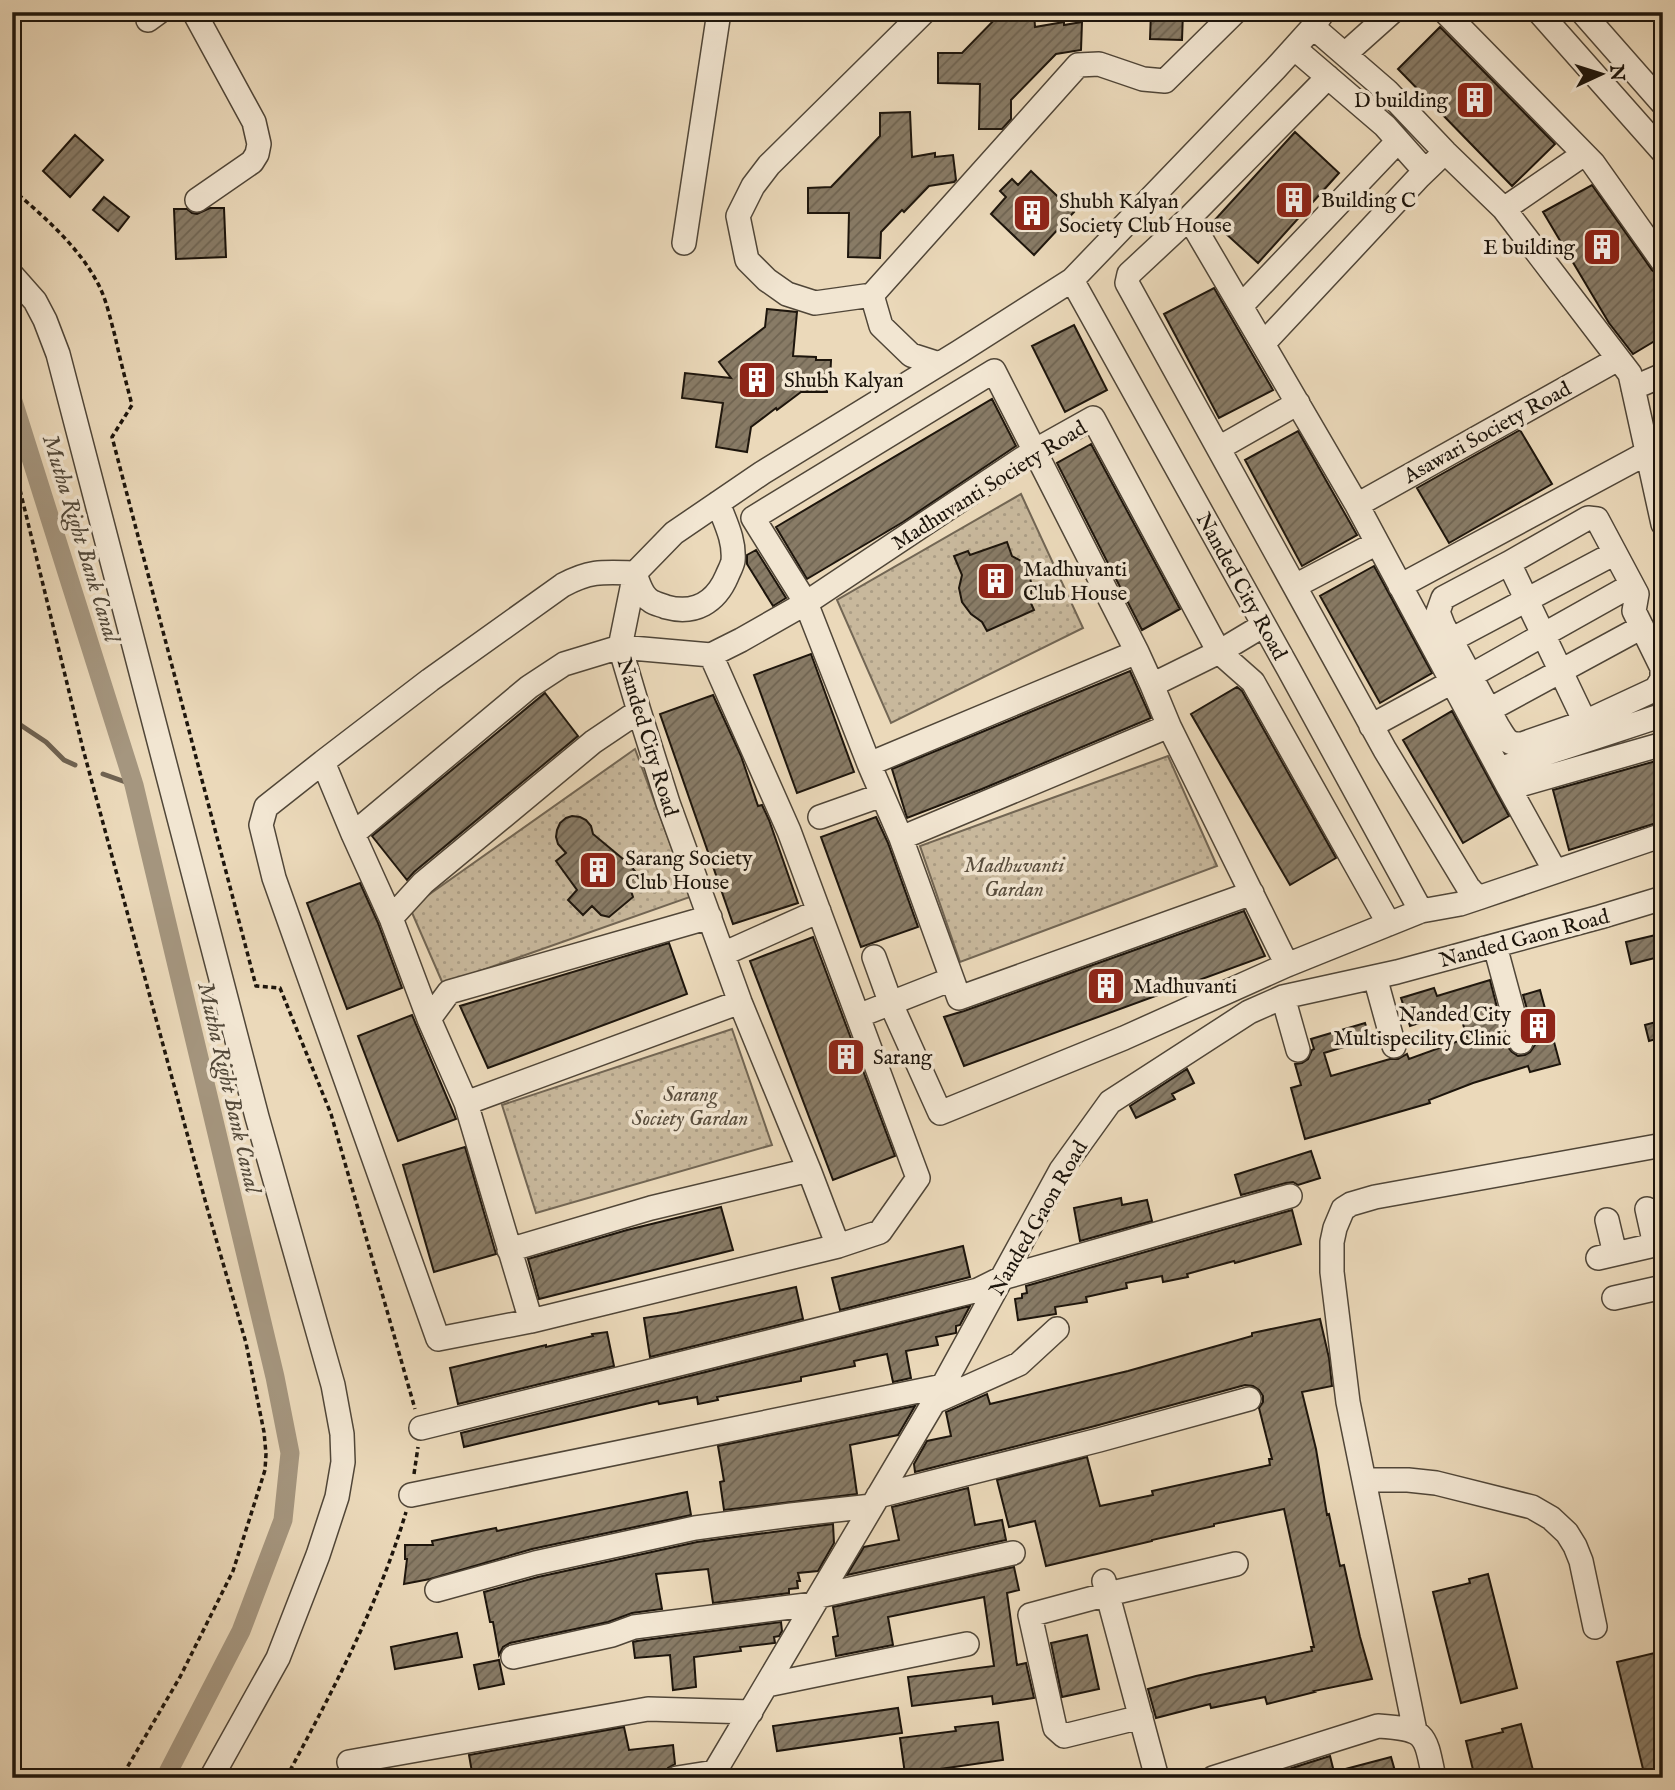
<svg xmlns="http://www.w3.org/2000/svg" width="1675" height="1790" font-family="'IM FELL English',serif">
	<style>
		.garden { fill: url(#garden-dots); stroke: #726654; stroke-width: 2 }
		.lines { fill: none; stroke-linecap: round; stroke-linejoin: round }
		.stream { stroke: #6f6251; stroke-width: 5 }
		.canal { stroke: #a5967f; stroke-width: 19 }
		.building { fill: url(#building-hatch); stroke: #1d150c; stroke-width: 2 }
		.minor-casing { stroke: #504638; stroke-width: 26 }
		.path { stroke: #1d150c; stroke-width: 3.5; stroke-dasharray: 5 3.5; stroke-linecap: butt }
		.minor { stroke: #f2e6d2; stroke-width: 23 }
		.labels { text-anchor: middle; stroke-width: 7; stroke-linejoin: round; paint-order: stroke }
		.poi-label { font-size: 21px; fill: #1d150c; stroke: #f2e6d2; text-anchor: start }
		.street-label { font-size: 21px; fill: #1d150c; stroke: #f2e6d2 }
		.park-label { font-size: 21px; font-style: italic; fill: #594e3e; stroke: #f2e6d2 }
		.water-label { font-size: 23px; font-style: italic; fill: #53493a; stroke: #f2e6d2 }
	</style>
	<defs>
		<pattern id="garden-dots" width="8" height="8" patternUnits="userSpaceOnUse" patternTransform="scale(1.75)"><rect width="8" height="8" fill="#c8b89c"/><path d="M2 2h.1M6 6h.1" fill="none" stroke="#ab9d85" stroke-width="1.8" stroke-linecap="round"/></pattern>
		<pattern id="building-hatch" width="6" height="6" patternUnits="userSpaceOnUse" patternTransform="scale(1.75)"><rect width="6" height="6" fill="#887b66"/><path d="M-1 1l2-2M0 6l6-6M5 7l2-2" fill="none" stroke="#6f6452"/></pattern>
	</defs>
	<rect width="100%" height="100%" fill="#ebd9ba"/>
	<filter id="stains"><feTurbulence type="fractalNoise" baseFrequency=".00286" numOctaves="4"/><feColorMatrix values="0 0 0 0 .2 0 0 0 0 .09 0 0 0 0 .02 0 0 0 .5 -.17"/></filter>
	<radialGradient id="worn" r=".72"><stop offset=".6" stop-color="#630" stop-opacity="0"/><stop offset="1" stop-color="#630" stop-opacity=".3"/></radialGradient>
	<path class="garden" d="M1021,494l62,134 -192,95 -54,-123z
		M635,749l55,148 -247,87 -33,-76z
		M1168,756l49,110 -257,96 -40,-116z
		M732,1029l40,116 -236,68 -34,-108z"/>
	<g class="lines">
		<path class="stream" d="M12,723l7,1 27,18 18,18 11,5
			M103,774l31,11"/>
		<path class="canal" d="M12,398l122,387 141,592 15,76 -7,67 -42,111 -76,147"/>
	</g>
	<path class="building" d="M1002,12h32l1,15 29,-5v3l18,-3 -1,28 -25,4 -45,46v19l-9,10h-23l1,-45 -42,-1v-30h24z
		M1151,12h32l-1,28 -32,-1z
		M1440,27l115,117 -43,42 -114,-117z
		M910,112l2,45 23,-4v4l18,-2 3,25 -2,2 -25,4 -25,26 -2,-2 -21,22 -1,26 -32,-1 1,-44h-41v-25l23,-1 49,-51v-23z
		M1295,132l44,41 -81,90 -45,-41z
		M75,135l28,25 -33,37 -27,-26z
		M1031,171l43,41 -40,43 -43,-41 15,-17 -6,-6 12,-12 6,6z
		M1592,185l60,85 6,5 5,7v54l-30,18 -24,-31 -66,-111z
		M104,197l25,20 -11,14 -25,-21z
		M210,208h14l2,49 -50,2 -2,-50h13l5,4 5,1z
		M1214,288l59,102 -54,28 -55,-104z
		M767,309l30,3 -4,44 23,1v3h15l-1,22h-3v10h-26l-24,18 -1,-2 -25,19 -4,25 -31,-5 7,-44 -41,-5 3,-25 46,5 -12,-16 46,-35z
		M1074,325l33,65 -42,22 -33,-66z
		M992,399l24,47 -113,76 -96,57 -31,-52z
		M1520,430l32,54 -103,59 -32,-55z
		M1298,431l59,104 -55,31 -57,-106z
		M1091,444l89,165 -38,21 -85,-167z
		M1007,542l5,14 9,5 8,12 3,14 -2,14 4,9 -47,21 -5,-9 -11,-8 -9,-12 -3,-14 3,-13 -8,-19 14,-5 2,4z
		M756,550l30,48 -13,8 -26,-42v-9z
		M1374,566l58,107 -52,30 -60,-107z
		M811,654l43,118 -57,21 -43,-118z
		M1130,671l21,47 -169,71 -75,29 -15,-49z
		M1237,687l5,4 94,167 -46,27 -99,-171z
		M545,693l33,43 -164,136 -7,8 -35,-44z
		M713,695l28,61 17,50 4,-1 7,15 29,83 -65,21 -73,-210z
		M1452,711l57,105 -46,27 -60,-103z
		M1663,759v62l-94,29 -16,-60z
		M572,816l8,1 6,3 5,6 2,8 36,30 10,12 4,9 -12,6 2,6 -24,20 -8,-2 -9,-9 -9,9 -15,-15 9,-10 -21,-29 10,-8 -8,-9 -2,-7 1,-7 3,-7 6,-5z
		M876,817l12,26 30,84 -57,20 -40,-110z
		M360,883l18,40 24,65 -55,21 -40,-106z
		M1244,911l21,45 -301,110 -20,-49 20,-6z
		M1660,934l3,11v11l-32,8 -5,-22z
		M813,937l82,219 -62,24 -83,-219z
		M669,943l18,51 -199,74 -28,-62z
		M1490,980l17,66 5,6 6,4 7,-1 5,-3 5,-7v-7l-12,-43 17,-5 20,74 -30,8 -2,-6 -55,17 -44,17 1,3 -125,36 -14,-51 10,-3 -6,-21 7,-1 6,-4 4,-9 2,-1 -3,-10 54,-16 5,16 -46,14 7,23 59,-17h8l9,-5 2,5 58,-21 -8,-28 -49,16 -9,-28 33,-10 3,8z
		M412,1015l44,104 -58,22 -40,-105z
		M1663,1020v17l-14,4 -4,-16z
		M1187,1069l7,14 -22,11 3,5 -39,19 -6,-12z
		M465,1147l31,107 -62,18 -31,-107z
		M1311,1151l9,27 -22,7 -5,-3 -7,1 -45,12 -6,-20z
		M1121,1198l1,7 25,-5 5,21 -72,20 -6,-33z
		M721,1207l12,43 -194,49 -11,-40 99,-29z
		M1292,1210l9,34 -66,19 -1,-2 -47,13 1,3 -25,5 -1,-6 -36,7 1,5 -41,9 1,5 -32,5 1,7 -38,6 -3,-21 7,-1v-4l5,-1 -1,-7z
		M963,1246l7,31 -130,33 -8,-32z
		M796,1287l7,32 -153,38 -6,-39 33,-5z
		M970,1306l-10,19 -4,1v7l-20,4 2,8 -32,6 5,27 -18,4 -6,-28 -33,7 1,5 -54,11v4l-84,16 1,3 -20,4 -1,-7 -38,7 -1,-3 -194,46 -3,-14z
		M1320,1319l9,39 3,28 -30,6 14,57 11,66 2,-1 11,52 4,-1 16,72 12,42 -58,12 1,1 -48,12 -2,-7 -54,11 -1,-4 -54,14 -8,-29 48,-13 116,-25 -1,-4h3l-30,-138 -70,15v2l-62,14v1l-106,25 -11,-45 -26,6 -12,-47 90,-23 13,49 53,-11 -1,-4 118,-26 -1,-6h3l-13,-51 4,-6v-6l-4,-6 -6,-4 -8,-1 -150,41 -180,46 -1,-8 13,-23 24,-5 -5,-24 41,-18 3,10 138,-33 124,-35v-3z
		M607,1332l7,34 -156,38 -8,-36 96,-23v2l47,-11 -1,-2z
		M915,1406l-17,29 -48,10 7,49 -133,16 -4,-28 4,-1 -6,-35z
		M968,1488l7,37 27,-5 4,20 -159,35 17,-28 35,-7 -7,-33z
		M687,1492l4,23 -159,34 -102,30 -26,5 3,-25h-2v-14h28l-1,-4 64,-13 1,3z
		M833,1524l1,19 -16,28 -20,2 2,8h-3l1,7 -9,1v4l-76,10 -5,-34 -52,5 6,35 -30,4 -24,9 -98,21 -7,4 -4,8 -6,-33h-3l-6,-30 54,-15 159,-35z
		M1014,1567l5,23 -12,3 10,72 9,-2 8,35 -41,6 -1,-8 -80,10 -4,-29 86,-11 -10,-69 -96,20 5,28 -57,11 -3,-19 5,-1 -5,-29z
		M1488,1574l29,114 -56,15 -28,-111 37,-9 -1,-4z
		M781,1622l1,9 -3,5 -5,1 1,6 -35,4 1,4 -47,6 2,30 -23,3 -3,-35 -35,3 -2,-16 4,-1z
		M457,1633l5,24 -67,12 -4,-22z
		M1087,1635l12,54 -37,8 -11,-54z
		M1663,1651v105l-3,1 2,11 -18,5 -27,-111z
		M499,1660l5,24 -25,5 -5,-24z
		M898,1708l4,25 -125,18 -4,-25z
		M998,1722l5,38 -98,14 -5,-36 56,-7 -1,-4z
		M1521,1724l14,54h-60l-9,-37 37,-9 -1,-3z
		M624,1727l5,23 44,-5 2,19 -7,4 -5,9 -190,1 -4,-23z
		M1330,1756l4,16 57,-15 6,21h-137z
		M379,1771l1,7h-18v-4z"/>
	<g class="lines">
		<g class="minor-casing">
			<path id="minor" d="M194,12l60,110 5,22 -2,10 -5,8 -55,38
				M924,12l-155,153 -16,21 -15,30 9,44 20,20 20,14 28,9 57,-8 206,-230 21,-1 44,15 22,2 70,-69
				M1445,12l148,151 70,99
				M1539,12l124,140
				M1582,12l81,92
				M148,20l11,-8
				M1313,27l74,64 58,61 59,57 126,165 33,150
				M1294,48l91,78 40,45
				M1345,54l47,-42
				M1445,152l-26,25 -156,167 94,161 152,283 154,-44
				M1504,209l80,-55
				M1189,218l-60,56 -2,9 258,467 83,137 10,11 185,-63
				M684,243l35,-231
				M12,275l23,26 10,19 13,34 199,763 76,268 9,49 1,28 -6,35 -19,58 -40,103 -67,120
				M1072,280l216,388 133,243
				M872,295l9,31 30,29 28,9
				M1241,306l157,-165
				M1263,344l-74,-126 139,-141
				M1633,388l30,-13
				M1219,448l79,-45
				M1357,505l261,-146
				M1509,563l-66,35 -5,14 5,13 55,102c8,12 9,18 24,17l63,-22 71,-33 6,-10v-11l-28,-57 3,-17 -40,-75 -9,-1 -79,45 76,159 8,16
				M635,573c3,10 7,23 16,28 4,3 11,4 15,6 29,8 50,-5 61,-31 2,-5 5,-10 6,-15 2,-21 -8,-39 -15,-58
				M1295,586l82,-43
				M1400,586l247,-133
				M1451,640l164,-87
				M711,655l78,176 129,347 -38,54 -42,14 -29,-76 -69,-168 -72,-199 -29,-92 -19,-64 15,-74 39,-40 88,-60 197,-121 113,-72 203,-211 38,-42 10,-15
				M1470,676l162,-91
				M1152,685l-15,-33 -268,112 32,74 268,-112 -17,-41 67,-33 45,-27
				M1489,710l153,-83
				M1169,726l118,239
				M1371,726l81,-44
				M323,762l-57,45 -5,18 13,53 164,461 93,-18 307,-75
				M869,764l-63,-161 228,-152 59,-33 126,234 34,30 136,242
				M1499,769l164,-54
				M1509,788l46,83
				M820,817l62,-22
				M353,834l176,-147 35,-23 56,-17 91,8 30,-15 65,-37 -53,-85 241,-147 143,281
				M901,838l58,160 293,-105
				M391,918l32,-35 170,-141 46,-31
				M1495,946l26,96
				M723,954l96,-43
				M874,957l17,47 49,109 184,-75 163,-73 134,-54 39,-7 18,-6
				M1375,977l19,69
				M1283,997l15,53
				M858,1016l94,-37
				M429,1019l20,-27 261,-75
				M466,1103l274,-101
				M1647,1209l8,36
				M1607,1220l8,34
				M509,1250l142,-42 158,-38
				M1598,1258l65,-15
				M1614,1298l49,-11
				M531,1321l-65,-218 -37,-84 -38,-101 -38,-84 -30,-72 107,-82 133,-95c28,-15 41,-13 72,-12
				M934,1402l85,-38 38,-35
				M421,1428l557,-138 24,-12 288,-82
				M1364,1480h44l28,3 96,24 19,11 16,15 8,13 6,15 14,66
				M411,1495l532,-109
				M878,1496l221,-56 150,-41
				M1104,1581l53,197
				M437,1590l98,-27 160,-35 96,-13 81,-9
				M819,1596l194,-43
				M513,1657l99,-22 22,-8 180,-23
				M767,1685l200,-41
				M1141,1717l-77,19 -9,-8 -25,-113 78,-21 128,-30
				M1415,1731l-67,-329 -16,-130v-30l3,-14 8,-19 8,-5 24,-7 288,-52
				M349,1762l299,-53 103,3
				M677,1778l38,-6
				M711,1778l223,-376 127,-232 49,-68 139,-90 34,-15 114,-25 203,-55 63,-19
				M1213,1778l165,-52c48,3 47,7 56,52"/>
		</g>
		<path class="path" d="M12,189c31,27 64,55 84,91 10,17 14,38 19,56 5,23 11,46 17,69l-20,32 144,549 24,2 51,126 84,295
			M12,457l71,292 125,462 38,132 18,89 2,22 -1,16 -32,101 -53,106 -59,101
			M414,1474l4,-27
			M286,1778c46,-86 92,-172 120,-266"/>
		<use href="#minor" class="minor"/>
	</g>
	<defs>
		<g id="building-square" transform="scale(2.0125)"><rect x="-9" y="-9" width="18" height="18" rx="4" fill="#8f2418" stroke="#f2e6d2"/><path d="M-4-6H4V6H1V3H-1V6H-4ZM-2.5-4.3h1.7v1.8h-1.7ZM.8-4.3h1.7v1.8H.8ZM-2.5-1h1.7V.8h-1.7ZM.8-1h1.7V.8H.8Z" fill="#fff"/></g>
	</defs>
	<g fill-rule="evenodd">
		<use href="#building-square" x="1475" y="100"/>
		<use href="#building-square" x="1294" y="200"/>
		<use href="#building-square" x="1032" y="213"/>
		<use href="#building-square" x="1602" y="247"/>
		<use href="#building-square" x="757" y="380"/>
		<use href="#building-square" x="996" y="581"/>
		<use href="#building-square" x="598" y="870"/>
		<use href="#building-square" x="1106" y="986"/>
		<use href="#building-square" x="1538" y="1026"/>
		<use href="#building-square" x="846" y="1057"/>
	</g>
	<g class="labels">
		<g class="poi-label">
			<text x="1448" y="107" text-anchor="end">D building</text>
			<text x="1321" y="207">Building C</text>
			<text x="1059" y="208">Shubh Kalyan<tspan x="1059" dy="24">Society Club House</tspan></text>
			<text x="1575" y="254" text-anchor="end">E building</text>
			<text x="784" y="387">Shubh Kalyan</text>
			<text x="1023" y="576">Madhuvanti<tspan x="1023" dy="24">Club House</tspan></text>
			<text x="625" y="865">Sarang Society<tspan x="625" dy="24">Club House</tspan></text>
			<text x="1133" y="993">Madhuvanti</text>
			<text x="1511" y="1021" text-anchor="end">Nanded City<tspan x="1511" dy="24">Multispecility Clinic</tspan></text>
			<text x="873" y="1064">Sarang</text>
		</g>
		<g class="street-label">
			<text transform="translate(1487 432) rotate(-29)" y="7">Asawari Society Road</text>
			<text transform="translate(989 485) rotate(-32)" y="7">Madhuvanti Society Road</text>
			<text transform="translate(1242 586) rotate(61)" y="7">Nanded City Road</text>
			<text transform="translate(648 737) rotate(73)" y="7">Nanded City Road</text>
			<text transform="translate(1524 938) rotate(-15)" y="7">Nanded Gaon Road</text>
			<text transform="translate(1038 1218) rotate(-60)" y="7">Nanded Gaon Road</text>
		</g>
		<g class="park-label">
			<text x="1014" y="872">Madhuvanti<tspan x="1014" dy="24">Gardan</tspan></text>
			<text x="690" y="1101">Sarang<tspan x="690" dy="24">Society Gardan</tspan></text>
		</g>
		<g class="water-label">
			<text transform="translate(82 538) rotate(73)" y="8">Mutha Right Bank Canal</text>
			<text transform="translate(230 1087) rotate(77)" y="8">Mutha Right Bank Canal</text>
		</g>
	</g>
	<rect width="1675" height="1790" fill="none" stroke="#ebd9ba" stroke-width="42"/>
	<rect x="14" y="14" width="1647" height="1762" fill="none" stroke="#1d150c" stroke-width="3.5"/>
	<rect x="21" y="21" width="1633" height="1748" fill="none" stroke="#1d150c" stroke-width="2"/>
	<g transform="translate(1601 74) rotate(86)" stroke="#f2e6d2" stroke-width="5" paint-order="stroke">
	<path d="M0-5L12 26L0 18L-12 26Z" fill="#1d150c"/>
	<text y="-10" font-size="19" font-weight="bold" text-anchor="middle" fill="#1d150c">N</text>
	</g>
	<rect width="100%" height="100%" filter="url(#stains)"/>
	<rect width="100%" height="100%" fill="url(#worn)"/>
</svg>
